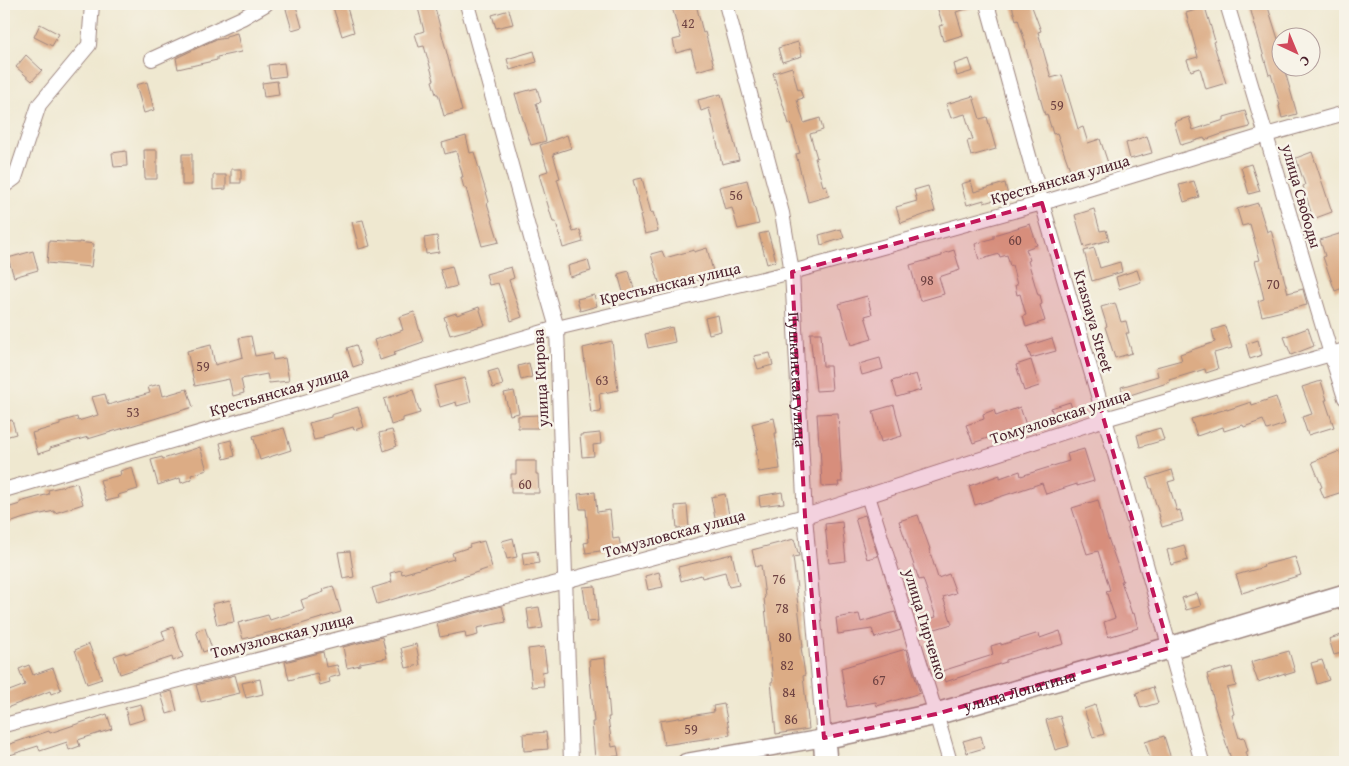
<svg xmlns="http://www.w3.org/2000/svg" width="1349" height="766" font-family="'Gentium Book Plus',serif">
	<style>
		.building { fill: #dcac85 }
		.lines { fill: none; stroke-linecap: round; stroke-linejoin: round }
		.minor-casing { stroke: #9c847e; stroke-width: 16 }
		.tertiary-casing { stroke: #9c847e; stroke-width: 19 }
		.primary-casing { stroke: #9c847e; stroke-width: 24 }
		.minor { stroke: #fff; stroke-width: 14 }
		.tertiary { stroke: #fff; stroke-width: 16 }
		.primary { stroke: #fff; stroke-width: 21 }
		.marked { fill: #c2185b; fill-opacity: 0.2; stroke: #c2185b; stroke-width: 4; stroke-dasharray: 10 6; stroke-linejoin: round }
		.labels { text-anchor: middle; stroke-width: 5; stroke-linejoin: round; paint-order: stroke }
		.number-label { font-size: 14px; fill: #6e4242 }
		.street-label { font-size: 16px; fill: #4a1f2b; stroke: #f7f3e8 }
	</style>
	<rect width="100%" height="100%" fill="#f7f3e8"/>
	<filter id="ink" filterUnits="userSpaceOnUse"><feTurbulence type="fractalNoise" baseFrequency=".02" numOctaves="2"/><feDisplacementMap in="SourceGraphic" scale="10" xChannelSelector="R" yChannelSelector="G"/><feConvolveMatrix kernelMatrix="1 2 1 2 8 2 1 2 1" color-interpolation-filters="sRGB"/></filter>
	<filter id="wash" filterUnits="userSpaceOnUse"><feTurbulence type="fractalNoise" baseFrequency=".0096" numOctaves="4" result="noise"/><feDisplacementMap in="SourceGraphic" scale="20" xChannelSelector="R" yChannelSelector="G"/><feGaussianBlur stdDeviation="1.12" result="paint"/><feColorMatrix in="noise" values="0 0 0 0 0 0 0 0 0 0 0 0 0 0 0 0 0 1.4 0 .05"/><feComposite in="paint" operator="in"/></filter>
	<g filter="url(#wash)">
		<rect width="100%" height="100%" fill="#efe8d0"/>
		<g id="blocks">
			<path class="building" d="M332,4h14l8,28 -12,4z
				M417,4h17l28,107 -18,5 -6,-22h-2l-4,-13 2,-1 -10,-34 -5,1 -4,-13 9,-3z
				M671,4h25l7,29 2,-1 9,34 -17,5 -6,-22 -15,4 -3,-13 8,-2z
				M949,4h25v3l-18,5 7,23 -20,6 -4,-15 4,-1 -6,-18z
				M1021,4h10l10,27 -3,1 13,46 11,-3 16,54 5,-2 5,16 12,-4 9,27 -36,12 -16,-45 -4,1 -6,-20 -2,1 -20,-70h1l-8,-26 -2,1 -4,-14z
				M1249,4h18l11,35 4,-1v30h2l13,46 -15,4 -3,-12 1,-1 -9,-31 -2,1z
				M296,6l6,21 -10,3 -6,-21z
				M1205,7l10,34 -2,1 13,41 -20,6 -6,-21 -9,3 -4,-11 11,-3 -12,-44z
				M509,10l4,14 -17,4 -4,-13z
				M40,24l19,10 -7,12 -18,-9z
				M237,33l4,19 -24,5v3l-39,9 -2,-11 38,-18 12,-2v-2z
				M798,42l4,14 -20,6 -4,-14z
				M534,51l3,11 -27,8 -3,-11z
				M26,55l16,15 -10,11 -16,-14z
				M969,59l4,12 -16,5 -3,-12z
				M284,63l2,13 -16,2 -2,-13z
				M792,67l6,23 2,-1 3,9 -6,2 7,23 16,-5 3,12 -13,4 7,24h-2l8,28 3,-1 3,11 -21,6 -12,-48 4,-1 -9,-30 -2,1 -16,-51z
				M277,81l2,14 -15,2 -2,-14z
				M147,82l7,28 -10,3 -8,-28z
				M537,88l4,14 -5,1 10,38 -15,4 -16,-51z
				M721,94l18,66 -17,4 -13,-56 -8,3 -3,-11z
				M973,96l7,23 7,-2 9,32 -25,7 -4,-15 6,-1 -8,-26 -14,4 -5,-14z
				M1245,111l5,16 -31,8 -14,5 -1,-2 -23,7 -7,-23 15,-5 4,13 31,-10v-3z
				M567,135l4,13 -18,6 7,24 -3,1 16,53 7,-2 3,12 -20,6 -7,-26h-3l-6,-20 -8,-28 9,-3 -8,-26z
				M466,136l4,17 4,-1 15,50 -2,1 12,39 -17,4 -16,-58h-2l-3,-11h2l-7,-26 -11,3 -3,-11z
				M1147,136l5,17 -22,6 -4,-16z
				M144,150h13v29h-12z
				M126,151l1,15 -13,1 -2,-14z
				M1312,152l20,60 -19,7 -10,-33 2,-1 -9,-27z
				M182,154h10v31h-10z
				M1251,164l9,27 -11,3 -8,-27z
				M231,169h10v14h-10z
				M213,175h13v14l-13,1z
				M642,178l9,35 2,-1 5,19 -13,3 -5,-18 2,-1 -9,-35z
				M747,180l12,44 -21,5 -6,-21 -7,2 -6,-23z
				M971,181l3,11 31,-9 3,13 -24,7v-3l-17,5 -6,-21z
				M1194,181l5,16 -15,5 -5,-17z
				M928,186l7,25 -34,12 -5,-16 21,-6 -3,-11z
				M1258,203l9,29 4,-2 17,63 15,-4 4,16 -45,11 -4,-15 6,-2 -4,-17h1l-6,-21 5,-1 -10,-36 -8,2 -5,-17z
				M1094,209l6,22 6,-1 3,10 -25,7 -9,-32z
				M363,220l7,26 -11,3 -7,-27z
				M1030,224l7,21 -11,4 4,11 -2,1 10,34h2l2,9 -2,1 5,16 -19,6 -3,-11 3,-1 -6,-21 -3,1 -2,-10h2l-5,-20 -2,1 -3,-11 -7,2 -1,-3 -20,6 -4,-16 19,-6v-3z
				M841,229l3,9 -23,7 -2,-10z
				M768,232l8,29 -9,3 -8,-30z
				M1342,233l3,9v45l-10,4 -12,-34 2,-1 -5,-16z
				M437,236l2,16 -13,2 -2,-16z
				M49,241l30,2v-1l15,2 -3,23 -44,-4z
				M707,248l7,27 -27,9v-2l-26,7 -10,-35 11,-3 3,7 29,-8v2z
				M1094,248l6,20 20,-6 2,10 -30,9 -8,-30z
				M954,250l6,20 -21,7 5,17 -24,7 -10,-36 32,-9v-2z
				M33,251l5,19 -24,7 -6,-19z
				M588,260l3,11 -21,6 -2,-11z
				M452,266l5,20 -11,3 -6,-20z
				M511,267l3,11 -5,2 13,37 -11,4 -13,-38 -9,2 -3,-11z
				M1137,270l4,12 -22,7 -3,-12z
				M629,271l7,25 -11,3 -7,-25z
				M594,295l3,11 -17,5 -3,-12z
				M867,296l5,18 -7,2 7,23 -21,6 -12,-41z
				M1115,303l6,19 5,-1 3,12h-3l6,20 -17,5 -10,-31 2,-1 -6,-19z
				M479,307l6,18 -35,10 -6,-18 12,-4 1,2z
				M414,312l9,30 -29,10 1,3 -15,5 -6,-20 29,-10 -4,-13z
				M718,315l3,16 -12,3 -4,-16z
				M1225,326l7,22 -18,5 4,16 -12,4 -1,-4 -36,11 1,2 -46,15 -3,-10 37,-11 -2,-9 26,-7 -2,-6 35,-12 -3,-12z
				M672,327l3,15 -27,6 -3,-14z
				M1308,328l6,18 -23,9 -7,-18z
				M810,333h11l2,33h7l2,24 -16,1z
				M251,336l4,20 17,-3 1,7 12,-2 4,23 -20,2 -2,-9 -26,5 3,14 -11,3 -4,-17 -34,7 -8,-35 24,-6 4,20 28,-8 -4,-19z
				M1052,338l4,13 -25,7 -4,-12z
				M1258,340l4,15 -12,4 -4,-15z
				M612,341l6,49 -19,4 2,18 -10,1 -8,-65z
				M356,345l6,19 -9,3 -6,-19z
				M770,353l3,12 -15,4 -4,-13z
				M880,358l3,11 -21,6 -3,-11z
				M1031,360l8,26 -15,5 -8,-26z
				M529,363l3,14 -11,3 -3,-14z
				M498,369l5,16 -10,3 -5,-16z
				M916,374l5,16 -24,7 -5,-16z
				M465,378l6,24 -14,4 -1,-4 -16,5 -6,-21z
				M1321,381l6,19h-2l9,27 -26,8 -6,-18 10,-3 -10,-27z
				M160,384l3,12 24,-7 6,18 -105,32v-2l-38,11v2l-12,4 -6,-21 28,-8v-3l17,-5 1,4 20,-6 -6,-18 13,-3 3,11 42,-12 -2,-6z
				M413,390l7,23 -17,5v3l-12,4 -7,-26z
				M514,391l5,22 -9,2 -6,-22z
				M1276,397l9,27 -18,6 -4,-10 -19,7 -1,-2 -19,6 -1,-4 -26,9 -6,-17 36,-10v1l24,-8 1,3z
				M1070,402l3,10 -19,6 -3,-10z
				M894,405l8,31 -21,6 -8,-31z
				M358,407l6,20 -10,3 -1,-3 -30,9v2l-9,2 -5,-17 22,-6v-2z
				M1020,407l6,18 -53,18 -7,-18 18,-6 -1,-5 11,-4 2,6z
				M838,413l4,69h-4l1,4 -17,1 -2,-43h-1l-2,-30z
				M538,415v13h-20v-12z
				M774,418l3,15h-2l5,36 -21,3 -3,-23h2l-6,-25z
				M12,420l4,14 -11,3 -1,-6v-9z
				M284,428l7,22 -31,10 -7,-24z
				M1160,428l4,12 -24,7 -3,-12z
				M392,430l5,16 -13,5 -5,-18z
				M600,433l1,11 -8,1 1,11 -12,1 -2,-22z
				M231,440l4,16 -11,3 -4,-16z
				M200,447l7,23 -16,5 1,4 -11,4 -1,-5 -22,7 -7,-25 11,-3 1,2z
				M1084,449l10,32 -17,5v-2l-31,10 -4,-11 -67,22 -6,-19 31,-11v3l20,-7 1,5 48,-15 -2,-7z
				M1340,451l5,14v26l-21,7 -4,-10 2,-1 -10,-25z
				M516,461h20v13h2l1,19h-28v-19h5z
				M132,467l6,22 -20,6 1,3 -13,3 -6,-21 21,-5 -1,-4z
				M1172,470l3,10 -7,2 9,29 3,-1 3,11 -21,6 -3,-10h1l-9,-29h-1l-3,-10z
				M77,483l6,21 -28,9 -1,-2 -30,7 -20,7v-16l16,-5v-2l29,-8 -1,-4z
				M595,492l2,20 13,-2 3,29 6,-1 2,10 -35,5 -2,-10 5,-1 -3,-33h-6l-2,-15z
				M782,492l2,11 -24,3 -1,-10z
				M725,494l4,21 -14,3 -4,-21z
				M1098,500l8,32 17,49h-2l11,33 2,-1 4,15 -30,9 -4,-15 11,-4 -9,-27 4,-1 -12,-39 -11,3 -15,-46z
				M687,505l2,23 -12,1 -2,-23z
				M865,515l13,41 -11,3 -12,-41z
				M918,515l12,34h-1l9,29 11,-4 7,19 -13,4 9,27 -20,6 -3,-11 7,-2 -13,-38 -4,1 -20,-59z
				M842,522l4,39 -17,2 -4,-39z
				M513,538l4,19 -10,2 -5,-18z
				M794,539l5,17 -6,1 4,32h-1l7,58h-2l4,28 -2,1 6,53 -33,5 -5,-52 2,-1 -9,-83 1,-1 -4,-32 -5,2 -4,-17z
				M484,541l8,26 -64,22 -51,15 -5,-16 20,-6 -2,-9 11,-3 1,4 52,-15 -2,-6 18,-6 -1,-2z
				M1184,545l4,15 -17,5 -4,-15z
				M350,551l4,26 -11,2 -5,-27z
				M537,551l2,12 -15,3 -2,-13z
				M732,554l7,31 -10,2 -4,-15 -23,6 -1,-3 -20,6 -3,-14z
				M1295,557l6,18 -59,18 -6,-18 28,-8 -1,-2z
				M659,572l4,15 -15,3 -3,-14z
				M333,586l8,26 -53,16 -45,11 -5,-16 30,-8 2,5 34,-11 -3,-9 23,-8 -1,-3z
				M595,586l3,35 -10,1 -5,-35z
				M1197,593l4,13 -15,4 -4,-12z
				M230,600l4,22 -17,3 -5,-21z
				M502,606l4,16 -29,6 1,7 -12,3 -1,-6 -25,5 -3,-14z
				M539,607l4,21 -13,2 -3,-21z
				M895,612l6,18 -26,8 -3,-9 -34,5 -2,-16 23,-4 2,8z
				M173,627l10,30 -10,4 -1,-4 -52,17 -6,-18 11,-4v2l40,-14 -3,-9z
				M205,628l7,21 -9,3 -7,-21z
				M1060,631l4,13 -58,16v2l-61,20 -3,-11 51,-16 -2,-9 10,-3v2l38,-12 1,5z
				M1345,634v18l-11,3 -5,-16z
				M382,637l5,21 -27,5v2l-13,3 -4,-21z
				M89,644l13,35 -15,5 -12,-34z
				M416,644l4,21 -14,3 -5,-20z
				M544,647l3,24 -5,1 2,14 -12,1 -4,-38z
				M906,649l14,44 -43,13 -1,-4 -29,5 -6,-39z
				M1289,651l6,21 -10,3v-2l-27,9 -7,-20z
				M323,652l3,15 11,-2 3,10 -11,3 1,4 -10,3 -3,-12 -28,7 -4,-18z
				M605,658l5,59h-2l4,30 5,-1 2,10 -24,3 -3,-37h2l-4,-44 -1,-18z
				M1322,660l7,20 -12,4 -6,-21z
				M29,665l4,10 20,-7 8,22 -10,4 -1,-3 -46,18v-16l21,-8 -6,-16z
				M1232,667l4,19 -9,2 7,26 -2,1 7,23 5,-1 4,14 -2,1 3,10h-17l-18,-57h1l-8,-31z
				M235,675l5,18 -39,9 -5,-17z
				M260,679l3,15 -17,4 -4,-15z
				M1153,687l5,16 -17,5 -5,-15z
				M172,691l5,20 -10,3 -6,-20z
				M141,704l4,15 -16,5 -4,-16z
				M724,704l6,31 -66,10 -4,-24 54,-9 -1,-6z
				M1095,705l9,29 -11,4 -9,-29z
				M107,714l5,15 -34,11 2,6 -11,4 -2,-8 -27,9 -2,-5 -28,9 -3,-10 42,-14 1,2z
				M1060,716l9,30 -14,4 -9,-30z
				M546,732l2,17 -24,2 -1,-17z
				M981,736l3,12 -17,5 -4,-12z
				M1164,736l8,26h-21l-6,-20z"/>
		</g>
	</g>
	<g filter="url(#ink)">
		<use href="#blocks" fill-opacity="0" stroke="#9c847e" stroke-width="1"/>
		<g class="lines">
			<g class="minor-casing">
				<g id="minor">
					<path d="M467,4l64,234 26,90 14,434"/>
					<path id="s1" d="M726,4l56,209 10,59 13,244 19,222"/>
					<path d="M987,4l55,199 63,216 97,343"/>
					<path d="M1227,4l104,350 14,44"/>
					<path d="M152,59l90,-41 24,-14"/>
					<path d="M4,186l11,-8 24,-73 50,-60 3,-41"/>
					<path d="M4,490l553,-162 235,-56 250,-69 224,-68 79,-22"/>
					<path d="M868,496l68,218 14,48"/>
					<path d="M4,725l561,-144 240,-65 300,-97 240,-69"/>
				</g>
			</g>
			<g class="tertiary-casing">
				<path id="tertiary" d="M686,762l138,-24"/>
			</g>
			<g class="primary-casing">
				<g id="primary">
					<path id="s2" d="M826,762l-2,-24 112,-24 233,-66 176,-53"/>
				</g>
			</g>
			<use href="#minor" class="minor"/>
			<use href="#tertiary" class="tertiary"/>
			<use href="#primary" class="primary"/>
		</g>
	</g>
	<path class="marked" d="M1042,203l127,445 -233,66 -112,24 -19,-222 -13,-244z"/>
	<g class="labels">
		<g class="number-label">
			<text x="688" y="28">42</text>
			<text x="1057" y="110">59</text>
			<text x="736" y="200">56</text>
			<text x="1015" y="245">60</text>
			<text x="927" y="285">98</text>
			<text x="1273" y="289">70</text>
			<text x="203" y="371">59</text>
			<text x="602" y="385">63</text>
			<text x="133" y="417">53</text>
			<text x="525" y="489">60</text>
			<text x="779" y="584">76</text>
			<text x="782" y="613">78</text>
			<text x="785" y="642">80</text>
			<text x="787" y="670">82</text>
			<text x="879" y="685">67</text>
			<text x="789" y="697">84</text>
			<text x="791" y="724">86</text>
			<text x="691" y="734">59</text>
		</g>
		<g class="street-label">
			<text transform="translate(1060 179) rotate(-16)" y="6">Крестьянская улица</text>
			<text transform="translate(1302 196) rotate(74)" y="6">улица Свободы</text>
			<text transform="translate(670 283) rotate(-13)" y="6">Крестьянская улица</text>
			<text transform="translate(1094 321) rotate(74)" y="6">Krasnaya Street</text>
			<text transform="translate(540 378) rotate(-93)" y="6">улица Кирова</text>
			<text dy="6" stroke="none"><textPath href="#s1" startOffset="384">Пушкинская улица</textPath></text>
			<text transform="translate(279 391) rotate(-16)" y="6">Крестьянская улица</text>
			<text transform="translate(1060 416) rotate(-18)" y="6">Томузловская улица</text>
			<text transform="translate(674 533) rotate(-15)" y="6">Томузловская улица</text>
			<text transform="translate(926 624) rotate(73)" y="6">улица Гирченко</text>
			<text transform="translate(282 635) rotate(-14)" y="6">Томузловская улица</text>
			<text dy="6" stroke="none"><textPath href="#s2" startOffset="225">улица Лопатина</textPath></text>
		</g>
	</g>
	<rect width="1349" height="766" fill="none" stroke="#f7f3e8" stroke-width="20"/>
	<g transform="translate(1296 52) rotate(136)"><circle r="24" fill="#f7f3e8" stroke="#b29e9c"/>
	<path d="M0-4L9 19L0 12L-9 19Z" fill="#d1495b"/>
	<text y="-8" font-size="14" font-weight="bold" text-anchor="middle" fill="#4a1f2b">С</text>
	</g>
</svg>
